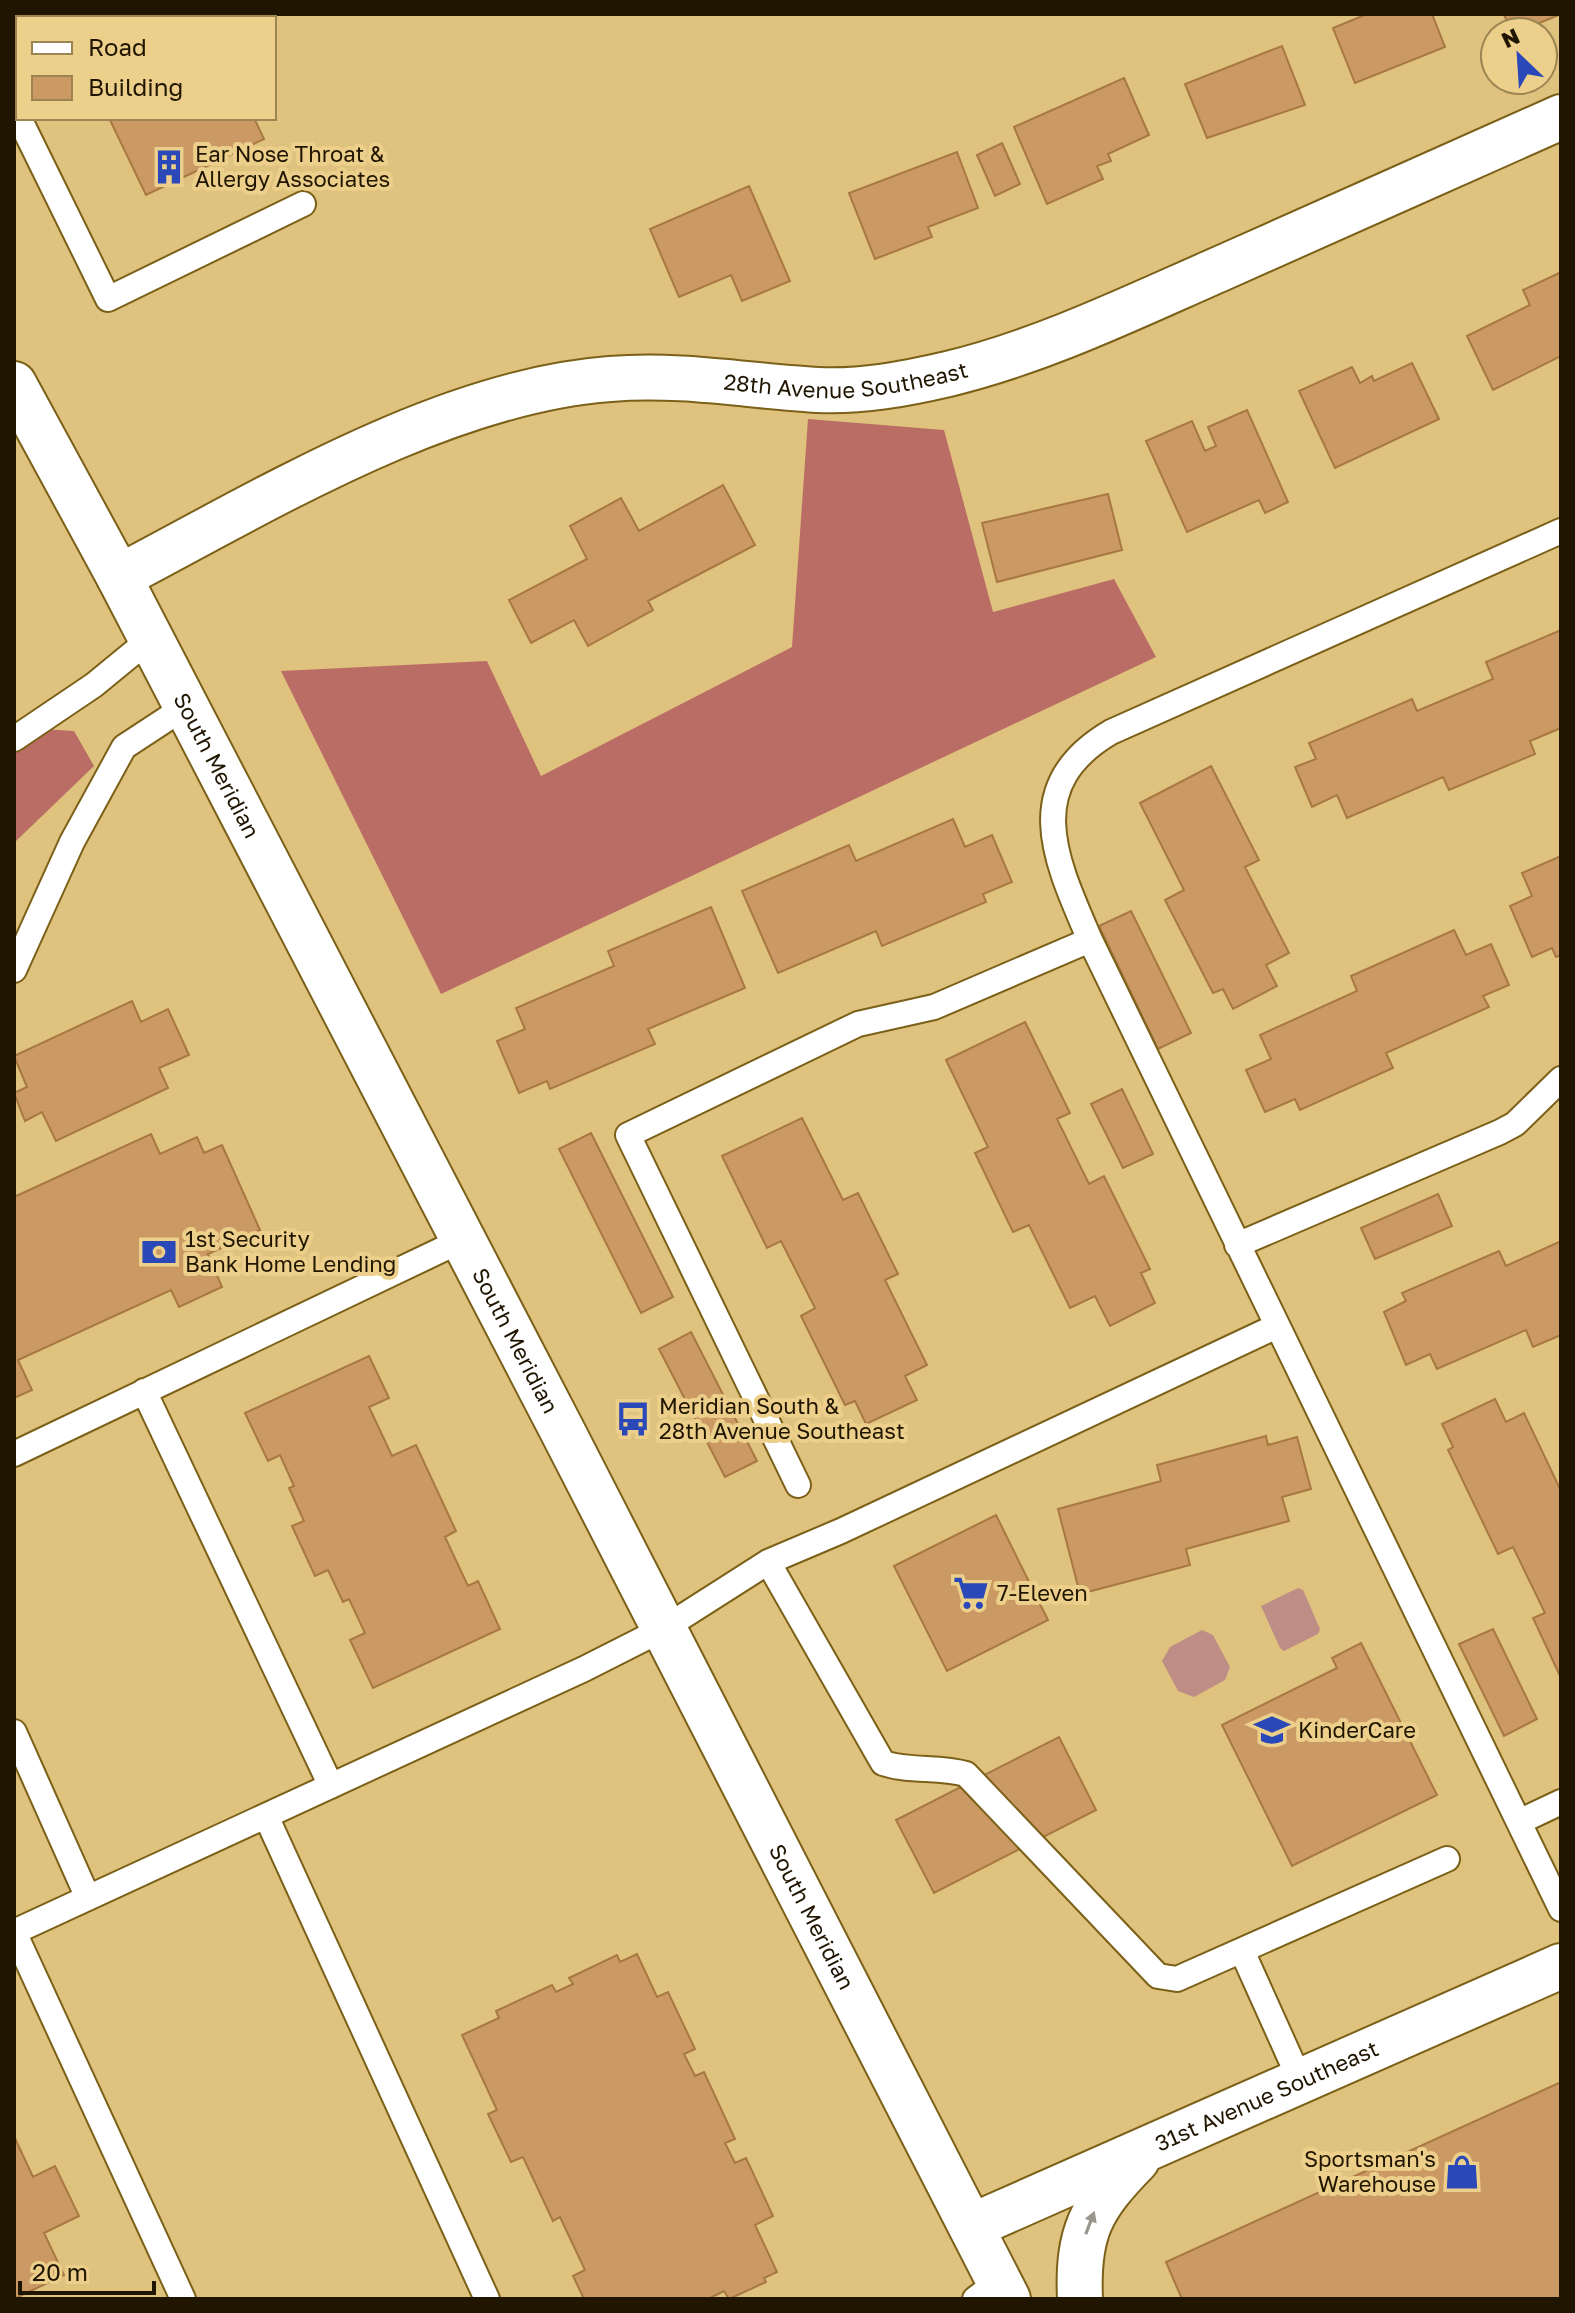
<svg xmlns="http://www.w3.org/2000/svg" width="1575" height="2313" font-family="'Golos Text',sans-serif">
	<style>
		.green { fill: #be8d86 }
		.forest { fill: #ba6d64 }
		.building { fill: #cb9963; stroke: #a87842; stroke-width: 2 }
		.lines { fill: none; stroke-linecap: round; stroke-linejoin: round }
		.lane-casing { stroke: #7b6018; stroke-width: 28 }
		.street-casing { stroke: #7b6018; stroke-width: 48 }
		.secondary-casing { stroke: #7b6018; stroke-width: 48 }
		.primary-casing { stroke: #7b6018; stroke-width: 48 }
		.lane { stroke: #fff; stroke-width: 24 }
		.street { stroke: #fff; stroke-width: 44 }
		.secondary { stroke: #fff; stroke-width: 44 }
		.primary { stroke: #fff; stroke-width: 44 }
		.oneway { fill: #9b968c }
		.labels { text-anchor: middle; stroke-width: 8; stroke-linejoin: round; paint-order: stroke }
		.poi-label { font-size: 22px; fill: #201500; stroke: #eccf8a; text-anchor: start }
		.street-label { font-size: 22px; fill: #201500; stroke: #eccf8a }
	</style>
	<rect width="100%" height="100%" fill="#dfc27e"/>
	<path class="green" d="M1298,1588l5,2 17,39 -2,5 -34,17 -4,-3 -19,-42z
		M1202,1630l11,5 17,32 -5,13 -31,17 -16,-6 -16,-30 8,-14z"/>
	<path class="forest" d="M808,419l136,11 49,182 121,-33 42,78 -715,337 -160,-323 206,-10 54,115 251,-129z
		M43,729l31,2 20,35 -80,77v-94z"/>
	<path class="building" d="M52,14h153l2,4h-154z
		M1367,14h65l13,33 -90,36 -22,-55z
		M1504,14h57l-43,18h-7z
		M1282,46l23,59 -98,33 -22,-54z
		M1124,78l25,57 -41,19 3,7 -14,5 6,13 -56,25 -33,-77z
		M109,118h145l10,21 -118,56z
		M1002,143l18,41 -25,12 -18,-41z
		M957,152l21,56 -50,19 4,10 -57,22 -26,-66z
		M749,186l41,95 -48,20 -11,-26 -52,22 -29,-68z
		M1561,272v84l-68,34 -26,-54 63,-31 -7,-15z
		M1412,363l27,56 -104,49 -36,-77 53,-24 8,16 12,-7 2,5z
		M1247,410l41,92 -23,11 -6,-13 -72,32 -41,-91 46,-20 13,30 11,-5 -8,-19z
		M723,485l32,60 -107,56 5,9 -65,36 -14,-26 -43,23 -22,-43 78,-41 -17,-33 51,-28 18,33z
		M1108,494l14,56 -125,32 -15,-59z
		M1561,630v98l-31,13 5,13 -86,36 -6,-13 -96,41 -10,-23 -25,12 -17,-40 21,-8 -7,-16 103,-44 5,12 76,-32 -7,-17z
		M1211,766l48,94 -14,7 44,86 -23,12 11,21 -44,23 -10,-20 -10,4 -48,-93 19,-10 -44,-87z
		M953,819l12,28 27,-12 20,47 -29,12 3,8 -104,44 -6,-15 -98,42 -36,-82 107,-46 7,16z
		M1561,856v99l-5,2 -4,-9 -20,9 -22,-51 22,-10 -10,-23z
		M711,907l34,81 -97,41 7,15 -105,45 -3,-8 -28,12 -22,-52 28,-12 -9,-21 98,-42 -6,-15z
		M1131,911l60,122 -33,16 -59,-123z
		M1454,930l12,25 25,-11 18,41 -26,11 6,11 -103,46 7,15 -93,42 -5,-11 -30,13 -19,-42 25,-11 -11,-24 97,-44 -6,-15z
		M132,1001l9,21 27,-13 21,46 -30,13 9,20 -112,53 -14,-29 -17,9 -11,-28 13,-6 -13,-31z
		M1025,1022l45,91 -13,6 32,65 15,-8 46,93 -9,4 14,30 -45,23 -15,-30 -25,12 -41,-83 -16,7 -38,-79 13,-6 -42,-87z
		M1122,1089l31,65 -30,14 -32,-64z
		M802,1118l41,82 15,-7 40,81 -13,6 42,85 -22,11 12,24 -51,24 -11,-23 -10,4 -44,-89 14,-8 -34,-67 -14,7 -45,-92z
		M591,1133l82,164 -32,16 -82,-164z
		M151,1134l9,20 37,-17 7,16 18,-8 38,85 -52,24 14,33 -43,20 -8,-17 -153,70 14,30 -18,8v-201z
		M1438,1194l14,32 -77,33 -14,-31z
		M1561,1241v94l-28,12 -7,-17 -89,39 -7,-15 -24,11 -22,-53 22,-11 -4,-8 97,-42 7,15z
		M691,1332l66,129 -32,16 -66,-128z
		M369,1356l20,42 -20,9 23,49 24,-11 40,86 -11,6 23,49 10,-5 22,48 -127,59 -23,-48 15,-7 -16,-34 -6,3 -15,-32 -13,6 -23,-50 12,-5 -15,-33 5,-2 -14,-31 -12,6 -23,-48z
		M1495,1399l11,23 18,-9 37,78v187l-28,-60 12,-5 -32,-66 -15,7 -50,-104 5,-3 -11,-23z
		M1266,1436l2,9 29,-8 14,52 -29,8 7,24 -103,28 4,16 -110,29 -22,-85 103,-28 -4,-16z
		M996,1515l52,105 -101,51 -53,-105z
		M1493,1629l44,90 -33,17 -45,-92z
		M1361,1643l76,152 -145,71 -70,-141 115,-57 -5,-10z
		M1059,1737l37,73 -162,83 -38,-73z
		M637,1954l20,43 11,-5 27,57 -11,5 11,22 9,-4 31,67 -10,4 10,20 11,-5 27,58 -18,9 22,47 -13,6 2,4 -37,17 -5,-8 -16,8h-124l-11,-23 12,-6 -25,-53 -7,4 -30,-64 -12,5 -23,-48 9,-4 -35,-75 37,-17 -3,-7 56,-26 4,7 17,-8 -4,-6 48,-23 3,7z
		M1561,2082v217h-379l-16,-37z
		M14,2136l19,41 22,-11 24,50 -35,17 20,42 -50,24z"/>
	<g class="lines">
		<g class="lane-casing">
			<path id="lane" d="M19,118l89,181 195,-95
				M1561,531l-450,201c-92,54 -55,129 -21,208l471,969
				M14,739l80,-54 56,-46
				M14,970l58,-128 52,-95 61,-40
				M1237,1245l263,-113 15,-8 46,-45
				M144,1391l187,395
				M14,1454l448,-214
				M798,1485l-170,-350 230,-111 76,-17 156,-67
				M768,1562l115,201c27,9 56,3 83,11l192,202 19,3 270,-120
				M14,1732l74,166
				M266,1816l221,483
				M1519,1822l42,-20
				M14,1932l570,-263 79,-40 105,-67 73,-31 436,-205
				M14,1932l169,367
				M1242,1951l58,129
				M975,2299l24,-18"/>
		</g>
		<g class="street-casing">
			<g id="street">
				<path id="s1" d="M119,577c145,-76 325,-186 491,-198 70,-6 139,7 208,11 44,2 87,-6 130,-16 95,-23 185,-67 274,-106 113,-50 226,-101 339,-151"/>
			</g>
		</g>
		<g class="secondary-casing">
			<g id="secondary">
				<path id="s2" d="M972,2226l589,-260"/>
				<path d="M1080,2299c-3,-67 11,-92 57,-139"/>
			</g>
		</g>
		<g class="primary-casing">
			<g id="primary">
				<path id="s3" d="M14,384l105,193 445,857 444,865"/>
			</g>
		</g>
		<use href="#lane" class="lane"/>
		<use href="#street" class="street"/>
		<use href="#secondary" class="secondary"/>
		<use href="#primary" class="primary"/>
	</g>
	<defs><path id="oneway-solid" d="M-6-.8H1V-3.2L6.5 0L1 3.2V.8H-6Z" transform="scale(2)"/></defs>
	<use class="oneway" href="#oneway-solid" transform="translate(1090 2223) rotate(-69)"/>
	<defs>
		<g id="building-bare" transform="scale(2.76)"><path d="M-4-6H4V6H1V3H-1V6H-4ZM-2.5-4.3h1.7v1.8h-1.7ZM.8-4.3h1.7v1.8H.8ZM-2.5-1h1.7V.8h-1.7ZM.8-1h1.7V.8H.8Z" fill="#2a48b8" stroke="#eccf8a" stroke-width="2.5" paint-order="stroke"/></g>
		<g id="bank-bare" transform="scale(2.76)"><path d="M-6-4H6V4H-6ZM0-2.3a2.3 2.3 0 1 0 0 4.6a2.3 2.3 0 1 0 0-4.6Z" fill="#2a48b8" stroke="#eccf8a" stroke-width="2.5" paint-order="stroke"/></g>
		<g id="bus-bare" transform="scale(2.76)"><path d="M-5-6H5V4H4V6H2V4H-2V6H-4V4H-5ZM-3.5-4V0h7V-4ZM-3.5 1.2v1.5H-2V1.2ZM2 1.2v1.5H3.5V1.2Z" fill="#2a48b8" stroke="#eccf8a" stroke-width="2.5" paint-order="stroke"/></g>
		<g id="supermarket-bare" transform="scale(2.76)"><path d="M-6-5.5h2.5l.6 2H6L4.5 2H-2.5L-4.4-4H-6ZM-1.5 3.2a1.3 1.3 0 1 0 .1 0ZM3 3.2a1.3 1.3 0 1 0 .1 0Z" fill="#2a48b8" stroke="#eccf8a" stroke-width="2.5" paint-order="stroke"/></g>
		<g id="school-bare" transform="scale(2.76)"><path d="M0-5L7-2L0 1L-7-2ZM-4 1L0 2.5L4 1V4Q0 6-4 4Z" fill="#2a48b8" stroke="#eccf8a" stroke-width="2.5" paint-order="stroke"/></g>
		<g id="shop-bare" transform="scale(2.76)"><path d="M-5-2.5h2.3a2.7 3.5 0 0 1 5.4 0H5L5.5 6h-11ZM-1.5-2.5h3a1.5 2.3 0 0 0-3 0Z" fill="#2a48b8" stroke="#eccf8a" stroke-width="2.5" paint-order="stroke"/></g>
	</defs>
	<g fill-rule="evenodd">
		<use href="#building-bare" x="169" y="167"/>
		<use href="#bank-bare" x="159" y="1252"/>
		<use href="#bus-bare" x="633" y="1419"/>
		<use href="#supermarket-bare" x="971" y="1593"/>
		<use href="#school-bare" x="1272" y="1730"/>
		<use href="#shop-bare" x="1462" y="2172"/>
	</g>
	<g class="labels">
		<g class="poi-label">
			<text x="195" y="162">Ear Nose Throat &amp;<tspan x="195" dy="25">Allergy Associates</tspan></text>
			<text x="185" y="1247">1st Security<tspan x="185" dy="25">Bank Home Lending</tspan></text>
			<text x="659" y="1414">Meridian South &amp;<tspan x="659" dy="25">28th Avenue Southeast</tspan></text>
			<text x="997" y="1601">7-Eleven</text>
			<text x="1298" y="1738">KinderCare</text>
			<text x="1436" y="2167" text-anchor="end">Sportsman's<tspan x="1436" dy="25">Warehouse</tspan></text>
		</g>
		<g class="street-label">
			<text dy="8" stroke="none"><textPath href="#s1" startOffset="770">28th Avenue Southeast</textPath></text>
			<text dy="8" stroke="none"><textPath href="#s3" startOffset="432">South Meridian</textPath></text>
			<text dy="8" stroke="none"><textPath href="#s3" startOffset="1080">South Meridian</textPath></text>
			<text dy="8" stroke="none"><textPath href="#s3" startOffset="1728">South Meridian</textPath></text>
			<text dy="8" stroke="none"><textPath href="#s2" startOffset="322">31st Avenue Southeast</textPath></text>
		</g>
	</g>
	<rect width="1575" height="2313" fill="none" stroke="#201500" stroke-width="32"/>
	<rect x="16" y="16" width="260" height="104" fill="#eccf8a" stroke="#9a8553" stroke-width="2"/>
	<rect x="32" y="42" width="40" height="12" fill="#ffffff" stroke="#9a8553" stroke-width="2"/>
	<text x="88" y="56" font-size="24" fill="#201500">Road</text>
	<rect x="32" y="76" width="40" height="24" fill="#cb9963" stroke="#9a8553" stroke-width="2"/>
	<text x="88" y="96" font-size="24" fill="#201500">Building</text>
	<g transform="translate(1519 56) rotate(335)"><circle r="38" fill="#eccf8a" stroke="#9a8553" stroke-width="2"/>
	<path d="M0-6L14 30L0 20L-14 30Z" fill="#2a48b8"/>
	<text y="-12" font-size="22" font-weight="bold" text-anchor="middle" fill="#201500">N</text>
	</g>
	<path d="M20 2281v12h134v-12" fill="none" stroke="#201500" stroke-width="4"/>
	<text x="32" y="2281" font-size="24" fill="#201500" stroke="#eccf8a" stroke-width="6" paint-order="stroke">20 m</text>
</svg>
